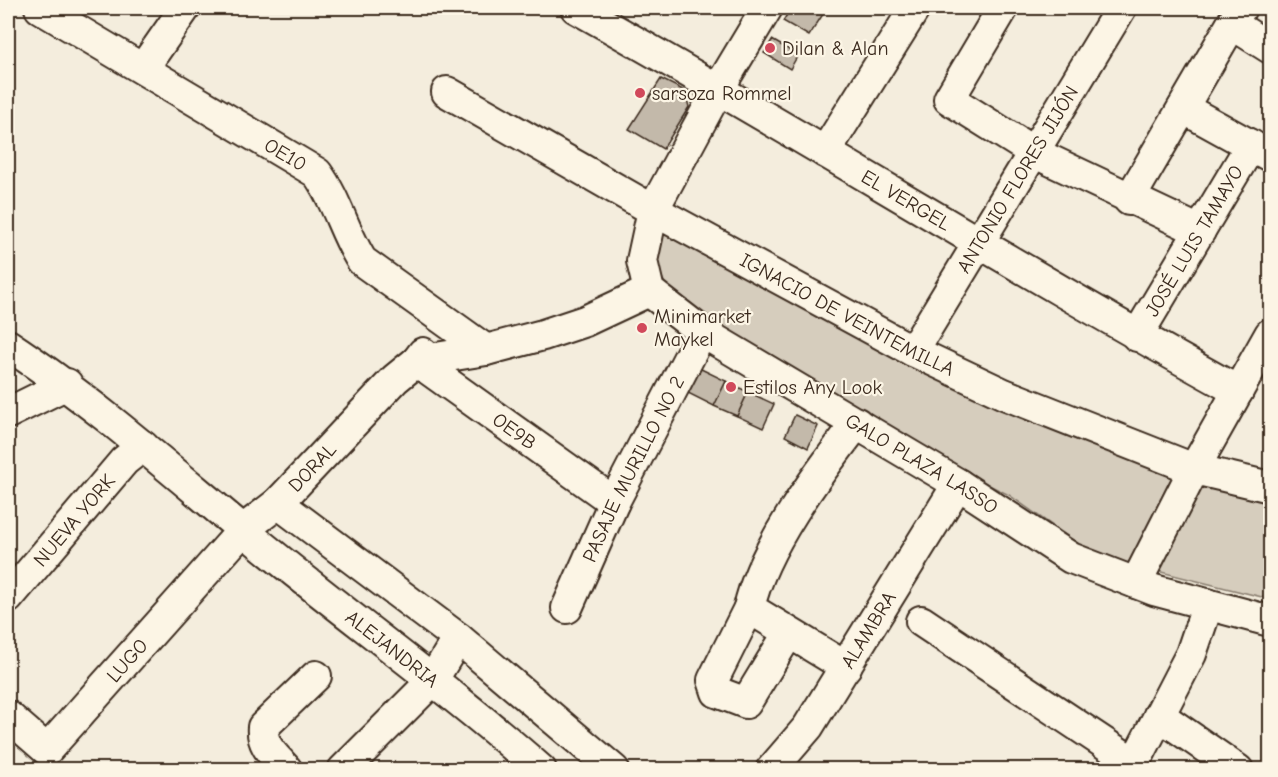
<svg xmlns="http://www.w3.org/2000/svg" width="1278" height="777" font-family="'Comic Neue',sans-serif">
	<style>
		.green { fill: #d6cdbd; stroke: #887c6e; stroke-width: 1.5 }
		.building { fill: #c3b9aa; stroke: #3b2a1e; stroke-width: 1.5 }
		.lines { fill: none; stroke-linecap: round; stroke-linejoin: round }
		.minor-casing { stroke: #3b2a1e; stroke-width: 34 }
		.minor { stroke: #fcf5e5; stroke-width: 30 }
		.poi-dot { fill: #d1495b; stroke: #fcf5e5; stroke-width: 2 }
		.labels { text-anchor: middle; stroke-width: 4.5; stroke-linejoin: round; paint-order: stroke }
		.poi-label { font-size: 20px; fill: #3b2a1e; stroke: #fcf5e5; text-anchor: start }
		.street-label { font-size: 20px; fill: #3b2a1e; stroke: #fcf5e5 }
	</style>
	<rect width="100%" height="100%" fill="#f4eddd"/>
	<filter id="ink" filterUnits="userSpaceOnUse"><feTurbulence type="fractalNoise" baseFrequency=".0167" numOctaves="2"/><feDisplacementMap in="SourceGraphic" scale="12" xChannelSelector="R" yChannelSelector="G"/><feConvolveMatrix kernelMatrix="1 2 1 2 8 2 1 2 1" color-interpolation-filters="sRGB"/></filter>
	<g filter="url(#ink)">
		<path class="green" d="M660,217l519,257 -50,94 -49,-23 -71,-50 -70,-35 -265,-161c-21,-33 -21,-44 -14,-82z
			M1197,484l73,19v96l-113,-28z"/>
		<path class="building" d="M791,8h36l-18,28 -26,-15z
			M772,40l26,15 -8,14 -26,-16z
			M661,79l24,12 4,16 -26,42 -34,-20z
			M699,368l27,13 -12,25 -28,-14z
			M726,381l22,11 -11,24 -23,-10z
			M748,392l26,12 -11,24 -26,-12z
			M795,415l23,11 -10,22 -23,-12z"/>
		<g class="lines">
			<g class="minor-casing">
				<g id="minor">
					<path id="s1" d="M40,8l277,165c20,27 27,60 45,88l124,89"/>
					<path id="s2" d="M576,8c222,124 438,260 662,383"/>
					<path id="s3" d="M767,8l-48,80 -66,122 -11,51 7,30 53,41 256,152 113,74 83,32 116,31"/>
					<path d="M1003,8l-54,91 86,54 165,78"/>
					<path d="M1232,24l38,24"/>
					<path d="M144,67l41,-59"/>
					<path id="s4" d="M447,92l206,118 260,141 91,43 190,75 76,18"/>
					<path d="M1183,108l87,48"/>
					<path d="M825,152l90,-144"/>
					<path d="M1129,200l112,-192"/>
					<path id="s5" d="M1137,336l114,-191"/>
					<path id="s6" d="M8,345c83,55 158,121 235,185 98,82 202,155 298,240"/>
					<path id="s7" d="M913,351l208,-343"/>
					<path id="s8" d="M423,353l-6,8 197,141"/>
					<path d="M8,413l59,-29"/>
					<path d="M278,503l180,135 156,132"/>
					<path d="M1136,583l58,-114 76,-135"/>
					<path id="s9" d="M8,598l116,-137 19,-15"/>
					<path id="s10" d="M567,608l47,-106 88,-170"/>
					<path d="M749,608l-36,72 4,12 29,11 42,-69"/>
					<path d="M921,621l213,142"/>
					<path d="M846,667l-97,-59c13,-60 70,-136 108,-185"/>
					<path d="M1159,715l79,55"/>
					<path id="s11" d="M8,716l39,34 196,-220 35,-27 117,-124 22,-18 69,-11 57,-15 42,-14 64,-30"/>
					<path d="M287,770c-12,-14 -26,-24 -24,-43l53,-51"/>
					<path d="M343,770l89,-89 26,-43"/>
					<path id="s12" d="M771,770l37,-43 150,-243"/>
					<path d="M1131,770l60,-116 17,-50"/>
				</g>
			</g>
			<use href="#minor" class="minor"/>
		</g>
	</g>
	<g class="poi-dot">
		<circle cx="770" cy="48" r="6"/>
		<circle cx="640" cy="93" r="6"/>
		<circle cx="642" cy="328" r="6"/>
		<circle cx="731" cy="387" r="6"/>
	</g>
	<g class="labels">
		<g class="poi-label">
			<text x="782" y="55">Dilan &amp; Alan</text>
			<text x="652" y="100">sarsoza Rommel</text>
			<text x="654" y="323">Minimarket<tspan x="654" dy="23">Maykel</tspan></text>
			<text x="743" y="394">Estilos Any Look</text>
		</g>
		<g class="street-label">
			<text dy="7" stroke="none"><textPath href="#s1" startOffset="286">OE10</textPath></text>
			<text dy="7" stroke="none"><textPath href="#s7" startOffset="201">ANTONIO FLORES JIJÓN</textPath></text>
			<text dy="7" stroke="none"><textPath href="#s2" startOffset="382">EL VERGEL</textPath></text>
			<text dy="7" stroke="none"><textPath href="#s5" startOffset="111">JOSÉ LUIS TAMAYO</textPath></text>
			<text dy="7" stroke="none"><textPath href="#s4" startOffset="458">IGNACIO DE VEINTEMILLA</textPath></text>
			<text dy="7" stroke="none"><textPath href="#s8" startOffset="130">OE9B</textPath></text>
			<text dy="7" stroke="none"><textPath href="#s3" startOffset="638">GALO PLAZA LASSO</textPath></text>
			<text dy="7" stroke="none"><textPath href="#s11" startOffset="440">DORAL</textPath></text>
			<text dy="7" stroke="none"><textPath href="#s10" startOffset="154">PASAJE MURILLO NO 2</textPath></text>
			<text dy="7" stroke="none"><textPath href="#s9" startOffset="102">NUEVA YORK</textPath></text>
			<text dy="7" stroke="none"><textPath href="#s12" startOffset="171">ALAMBRA</textPath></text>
			<text dy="7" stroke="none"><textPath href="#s6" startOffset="490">ALEJANDRIA</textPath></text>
			<text dy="7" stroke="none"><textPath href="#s11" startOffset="172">LUGO</textPath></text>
		</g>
	</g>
	<rect width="1278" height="777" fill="none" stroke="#fcf5e5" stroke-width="30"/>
	<rect x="15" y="15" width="1248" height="747" fill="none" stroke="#3b2a1e" stroke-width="2" filter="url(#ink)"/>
</svg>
